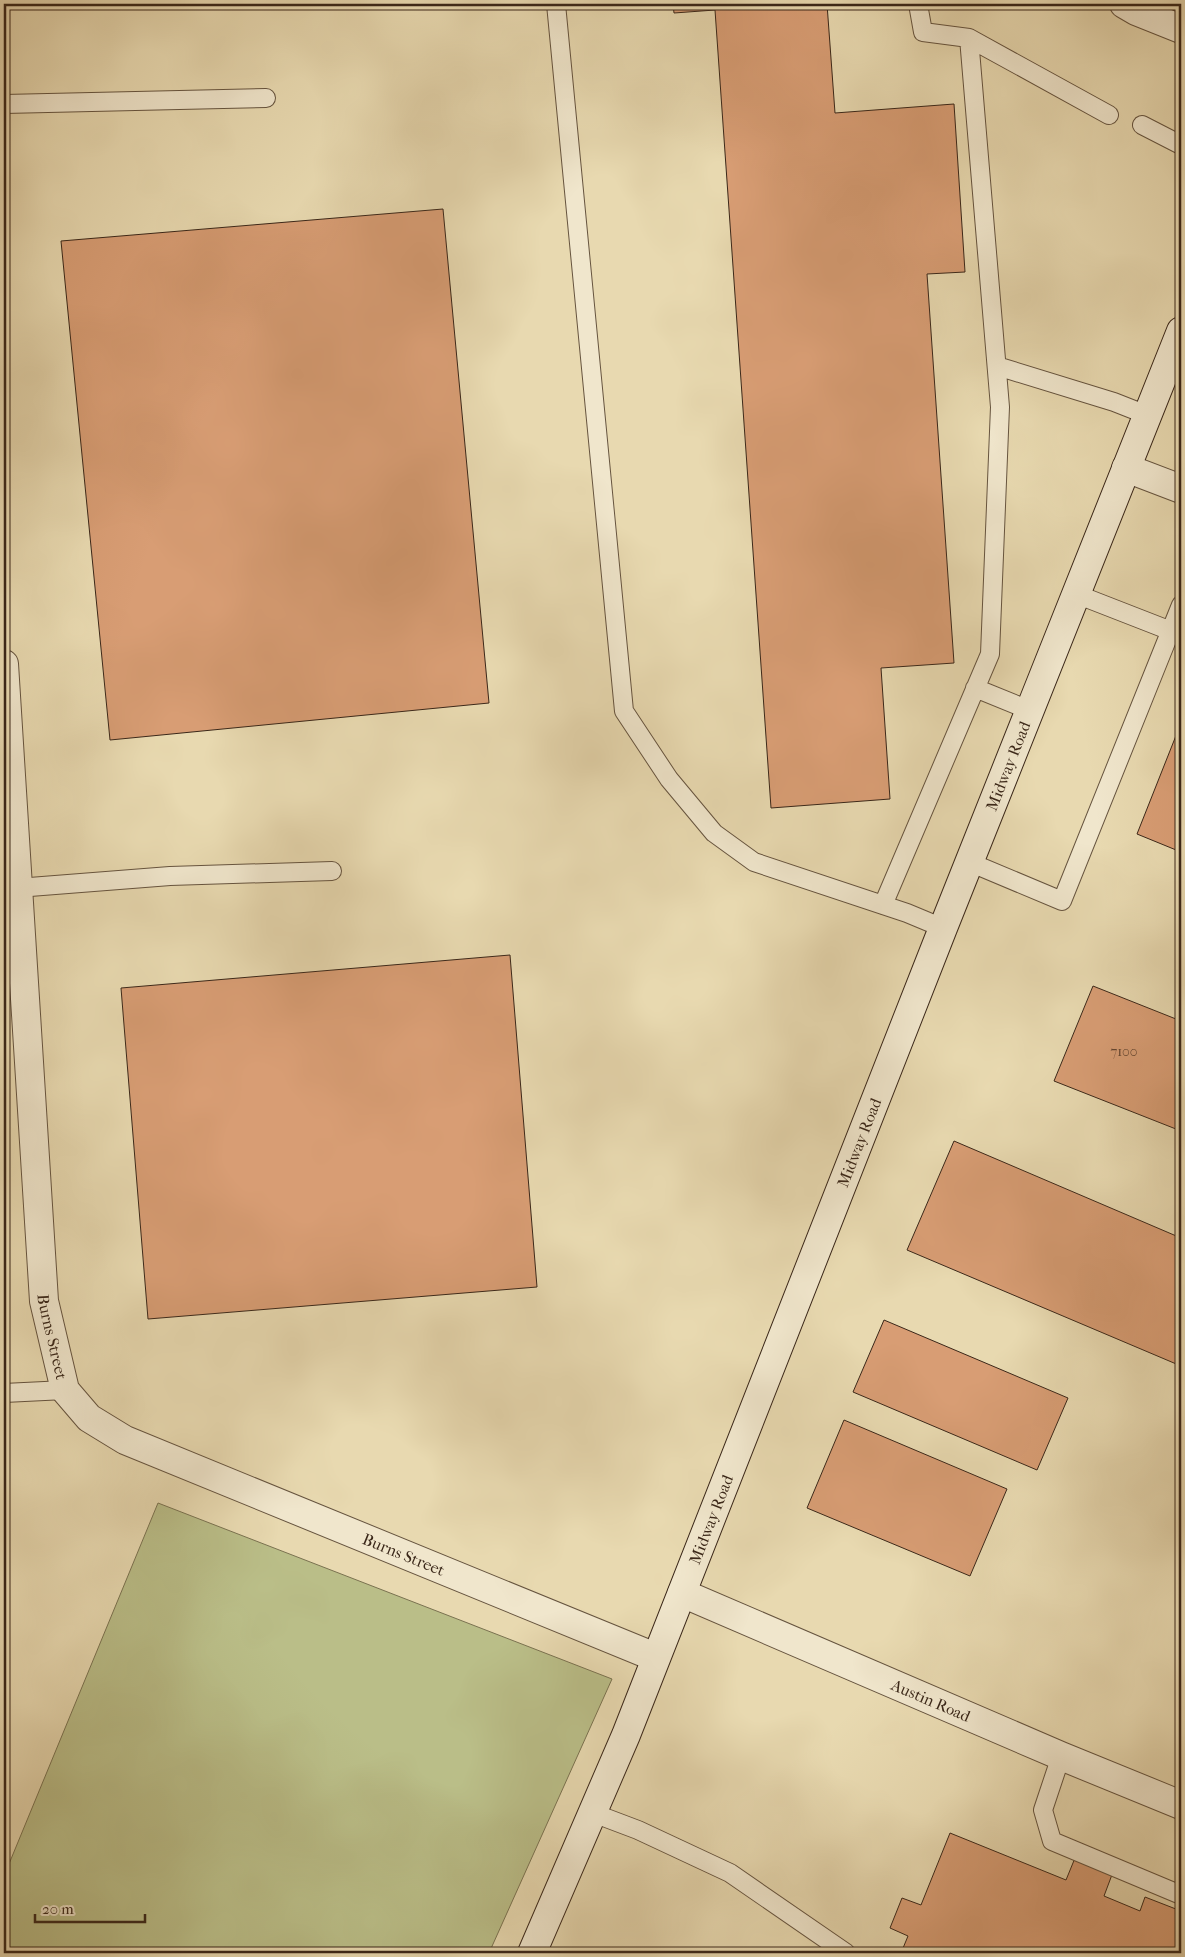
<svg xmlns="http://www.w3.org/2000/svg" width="1185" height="1957" font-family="'IM FELL French Canon',serif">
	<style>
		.green { fill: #babe88; stroke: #7a7250 }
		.building { fill: #d89d74; stroke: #3a2719 }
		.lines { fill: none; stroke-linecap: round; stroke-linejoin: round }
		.lane-casing { stroke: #66543f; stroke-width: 20 }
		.street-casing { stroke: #66543f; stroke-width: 30 }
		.secondary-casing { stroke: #3a2719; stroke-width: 30 }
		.lane { stroke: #f0e6cc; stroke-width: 18 }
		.street { stroke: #f0e6cc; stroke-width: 28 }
		.secondary { stroke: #f0e6cc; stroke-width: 28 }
		.labels { text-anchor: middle; stroke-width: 4; stroke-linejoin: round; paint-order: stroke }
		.number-label { font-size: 14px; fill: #624430 }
		.street-label { font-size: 16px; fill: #3a2719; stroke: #f0e6cc }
	</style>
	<rect width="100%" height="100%" fill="#e8d9b0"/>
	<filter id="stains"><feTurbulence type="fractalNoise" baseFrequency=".004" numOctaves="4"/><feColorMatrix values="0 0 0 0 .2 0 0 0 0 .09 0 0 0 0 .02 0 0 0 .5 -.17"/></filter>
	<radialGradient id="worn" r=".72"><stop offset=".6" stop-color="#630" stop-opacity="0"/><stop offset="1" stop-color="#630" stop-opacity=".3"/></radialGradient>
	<path class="green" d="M158,1503l454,176 -123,274h-485v-77z"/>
	<path class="building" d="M673,4h154l8,109 119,-9 11,168 -38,2 27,389 -73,5 9,131 -119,9 -56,-798 -41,3z
		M443,209l46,494 -379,37 -49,-499z
		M1181,723v129l-44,-18z
		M510,955l27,332 -389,32 -27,-331z
		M1093,986l88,35v110l-127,-50z
		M954,1141l227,97v128l-274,-116z
		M884,1320l184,78 -31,72 -184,-78z
		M844,1420l163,69 -37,87 -163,-68z
		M950,1833l116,47 9,-22 38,14 -9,24 36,15 5,-14 36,14v42h-280l7,-17 -18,-8 12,-30 19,7z"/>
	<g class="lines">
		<g class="lane-casing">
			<path id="lane" d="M556,4l68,707 45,68 45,54 40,29 153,51 36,15
				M969,38l140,77
				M4,104l262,-6
				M1142,125l39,20
				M997,366l117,36 33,13
				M1076,594l95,37
				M975,688l54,22
				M969,862l93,39 119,-296
				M4,894l13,-6 153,-12 162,-5
				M883,905l107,-251 10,-247 -31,-369 -46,-6 -5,-28
				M4,1393l61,-3
				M1061,1756l-18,54 9,31 129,54
				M593,1813l45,17 92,43 116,80"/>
		</g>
		<g class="street-casing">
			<g id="street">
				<path d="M1124,4l12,7 45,18"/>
				<path d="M1126,468l55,21"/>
				<path id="s1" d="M4,664l40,637 21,89 24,28 36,22 530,217"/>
				<path id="s2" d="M682,1593l379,163 120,49"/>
			</g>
		</g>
		<g class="secondary-casing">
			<g id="secondary">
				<path id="s3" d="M532,1953l94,-218 317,-807 238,-597"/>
			</g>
		</g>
		<use href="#lane" class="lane"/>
		<use href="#street" class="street"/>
		<use href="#secondary" class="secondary"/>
	</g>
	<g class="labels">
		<g class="number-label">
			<text x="1124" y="1056">7100</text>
		</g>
		<g class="street-label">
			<text dy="6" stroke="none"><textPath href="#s3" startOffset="1279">Midway Road</textPath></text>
			<text dy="6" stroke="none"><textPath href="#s3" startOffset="874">Midway Road</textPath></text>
			<text dy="6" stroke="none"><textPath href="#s1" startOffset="675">Burns Street</textPath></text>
			<text dy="6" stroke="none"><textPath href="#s3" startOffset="469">Midway Road</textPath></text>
			<text dy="6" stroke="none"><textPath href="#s1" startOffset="1110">Burns Street</textPath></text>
			<text dy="6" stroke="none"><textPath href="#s2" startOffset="271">Austin Road</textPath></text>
		</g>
	</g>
	<rect width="1185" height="1957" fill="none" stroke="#e8d9b0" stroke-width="20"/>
	<rect x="5" y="5" width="1175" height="1947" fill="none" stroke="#3a2719" stroke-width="2.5"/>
	<rect x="10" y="10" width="1165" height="1937" fill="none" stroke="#3a2719"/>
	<path d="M35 1914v8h110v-8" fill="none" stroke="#3a2719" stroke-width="2.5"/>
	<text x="42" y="1914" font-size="15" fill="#3a2719" stroke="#f0e6cc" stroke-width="4" paint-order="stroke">20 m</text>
	<rect width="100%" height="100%" filter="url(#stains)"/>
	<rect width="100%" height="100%" fill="url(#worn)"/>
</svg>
